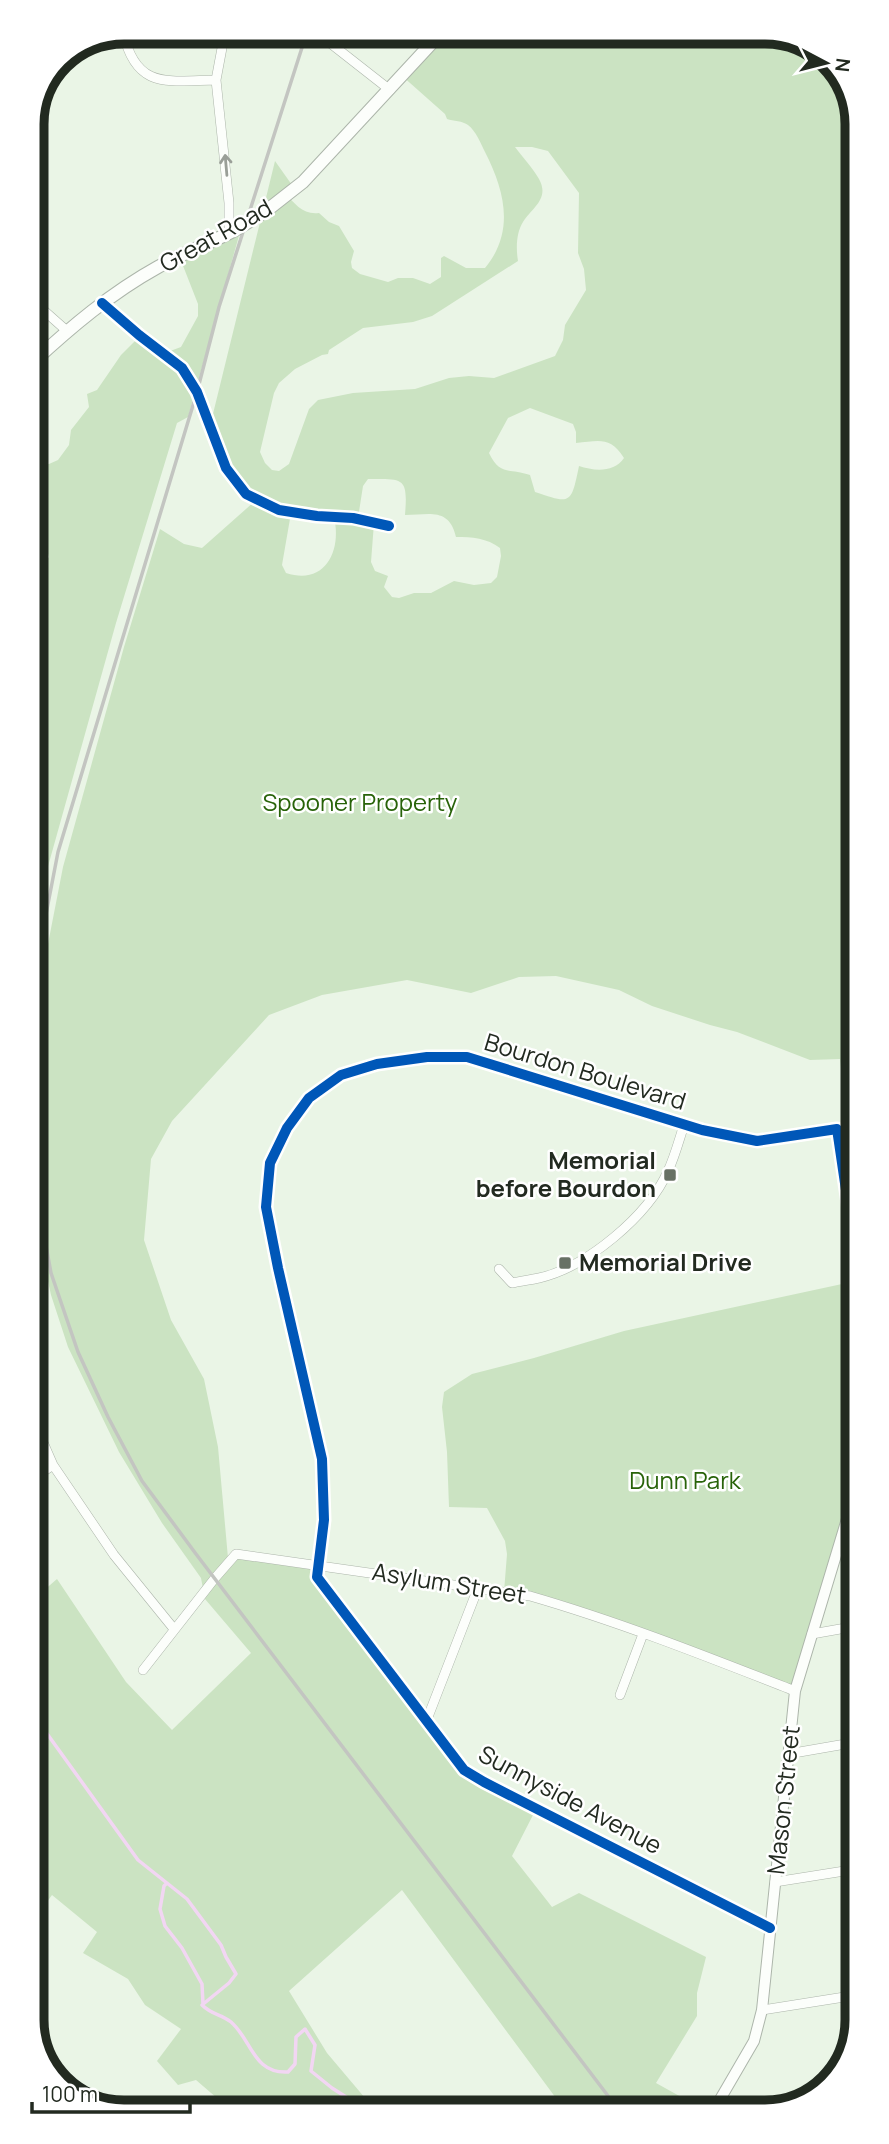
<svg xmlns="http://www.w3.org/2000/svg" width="889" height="2144" font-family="Manrope,sans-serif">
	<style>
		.green { fill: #cbe3c2; fill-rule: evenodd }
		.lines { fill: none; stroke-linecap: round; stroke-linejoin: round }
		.stream { stroke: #f2d6f3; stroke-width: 3.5 }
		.minor-casing { stroke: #acb5aa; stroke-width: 10 }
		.tertiary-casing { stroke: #acb5aa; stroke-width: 12 }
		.secondary-casing { stroke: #acb5aa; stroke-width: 14 }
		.minor { stroke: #fcfefb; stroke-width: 9 }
		.tertiary { stroke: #fcfefb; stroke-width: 10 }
		.secondary { stroke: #fcfefb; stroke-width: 12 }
		.rail { stroke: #c3c5c1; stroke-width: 3.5 }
		.secondary-bridge-casing { stroke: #acb5aa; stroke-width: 14; stroke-linecap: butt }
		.secondary-bridge { stroke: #fcfefb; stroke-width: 12 }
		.cycleway-casing { stroke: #fff; stroke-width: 15 }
		.cycleway { stroke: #0057b8; stroke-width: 10 }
		.oneway { stroke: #9a9f98 }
		.poi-dot { fill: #687165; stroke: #fff; stroke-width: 2.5 }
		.labels { text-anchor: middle; stroke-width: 5; stroke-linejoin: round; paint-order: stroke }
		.street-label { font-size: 24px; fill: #222a20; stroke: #fff }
		.park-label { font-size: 24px; fill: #286309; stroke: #fff }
		.poi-label { font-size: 24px; font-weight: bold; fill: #222a20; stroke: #fff; text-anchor: end }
		.rim { fill: none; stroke: #222a20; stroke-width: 9 }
	</style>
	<rect width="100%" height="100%" fill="#eaf5e6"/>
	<path class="green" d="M438,32h334l50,19 31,44 2,1008 -10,2 -5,-46 -30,1 -73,-28 -27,-7 -58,-19 -33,-16 -63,-14 -37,1 -48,16 -64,-13 -85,15 -53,20 -97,106 -21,38 -7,81 27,80 33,59 14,68 11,122 14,-16 75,11 -2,14 149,195 68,42 -21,41 40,51 27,-14 127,64 -9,36v23l-41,67 45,25 -137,1 -162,-219 -113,101 38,62 49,58h-144l-36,-31 -18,5 -21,-24 24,-32 -36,-24 -17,-26 -45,-26 14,-21 -45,-37 -8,11 -8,-7 -1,-301 22,-19 69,103 46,48 79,-77 -46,-54 -4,-21 -39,-55 -43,-71 -51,-105 -17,-52 -17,-78v-210l5,-17 24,-123 61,-220 36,-118 24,15 18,4 53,-47c-22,-24 -33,-48 -44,-79l64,-261 17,24 -7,8c10,11 18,22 34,20l10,9 10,4 15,25 -3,11 1,6 8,6 28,8 10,-4h15l17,6 11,-7v-19l3,-2 22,12h19c30,-36 20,-77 0,-116 -4,-8 -9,-21 -17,-27 -5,-4 -15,-4 -21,-6l-2,-5 -44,-39zM515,147h17l16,4 31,42 -1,60 6,16 2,21 -21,35 -2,15 -8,16 -61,22 -25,-2 -20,2 -34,11 -62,4 -35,7 -9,9 -20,55 -10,7 -7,-1 -7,-7 -5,-11 14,-59 5,-10 16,-14 27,-14 6,-1 1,-4 34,-22 50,-6 19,-6 86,-55c-2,-12 -2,-28 5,-39 9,-14 27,-23 16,-43 -6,-11 -16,-21 -24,-32zM530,408l43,16 3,8v11c23,-2 34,-7 48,15 -10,15 -30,13 -45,8 -8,39 -8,38 -44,26l-5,-17c-21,-7 -30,1 -41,-22l19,-35zM368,479c36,0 40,-2 37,36 24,0 44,-8 51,22 16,0 31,1 44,11l1,8 -4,21 -6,6 -17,2 -20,-4 -23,12h-17l-15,5 -7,-1 -8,-10 4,-11 -13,-5 -4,-9 3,-39 -16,-5 5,-32zM291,513l43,4c8,34 -9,69 -48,56l-4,-8z
		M242,225l-54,192 -11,6 -61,200 -69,247 -13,73 -1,-378 6,1 6,-4 4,-5c-2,-9 -8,-16 -16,-19v-44l5,-11 -5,-10v-9h16l9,-4 11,-15 2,-15 18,-23 -2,-13 10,-4 24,-35 16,-16 25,15 19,-7 17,-31v-12l-20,-51z
		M856,1281v194l-65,212 -262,-91 -25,-4 3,-38 -2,-13 -18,-33 -38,-1 -2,-55 -5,-45 2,-15 28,-18 62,-16 90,-27z"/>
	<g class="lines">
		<path class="stream" d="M35,1717l103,143 49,39 34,46 5,12 10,17 -7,9 -27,22c10,10 19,9 29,17 21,18 22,52 57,50l7,-8 1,-27 9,-8 10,16 -4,26 21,17 36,23
			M167,1883l-3,3 -4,23 5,17 17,22 20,36 1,20"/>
		<g class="minor-casing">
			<path id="minor" d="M123,32c13,58 44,49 93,48
				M225,32l-9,48 13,123v30
				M316,32l74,58
				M32,300l35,31
				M102,303l37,32 43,33 15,24 29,76 20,26 33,16 38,6 36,2 36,8
				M842,1164l13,-2
				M499,1269l13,14c9,-2 18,-3 27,-5 48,-11 109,-62 129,-107 7,-15 11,-31 16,-46
				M35,1424l18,41 61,90 60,74
				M35,1477l18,-12
				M812,1634l45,-8
				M143,1670l72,-92 21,-24 294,42c90,26 178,61 265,95
				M620,1695l23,-61
				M426,1722l52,-134
				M788,1754l69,-12
				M775,1882l82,-13
				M770,1928l-286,-146 -20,-12 -147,-193 7,-57 -2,-61 -44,-191 -12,-61 4,-44 17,-35 22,-30 32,-23 36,-11 50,-7h40l235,73 55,11 80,-12 19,129
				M762,2010l95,-15"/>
		</g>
		<g class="tertiary-casing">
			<path id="tertiary" d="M715,2108l39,-67 8,-31 33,-319 61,-202"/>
		</g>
		<g class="secondary-casing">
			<path id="secondary" d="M266,211l37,-29 139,-150
				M32,363c39,-36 79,-70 126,-96 25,-14 53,-24 79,-38"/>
		</g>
		<use href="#minor" class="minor"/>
		<use href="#tertiary" class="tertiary"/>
		<use href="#secondary" class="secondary"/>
		<path class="rail" d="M34,989l3,-28 21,-109 139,-460 22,-85 88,-275
			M34,1180l17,93 27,79 30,65 34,64 54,73 422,555"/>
		<g class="secondary-bridge-casing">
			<path id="secondary-bridge" d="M237,229l29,-18"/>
		</g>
		<use href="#secondary-bridge" class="secondary-bridge"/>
		<g class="cycleway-casing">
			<path id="cycleway" d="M102,303l37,32 43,33 15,24 29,76 20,26 33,16 38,6 36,2 36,8
				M770,1928l-286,-146 -20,-12 -147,-193 7,-57 -2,-61 -44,-191 -12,-61 4,-44 17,-35 22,-30 32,-23 36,-11 50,-7h40l235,73 55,11 80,-12 19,129"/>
		</g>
		<use href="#cycleway" class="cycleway"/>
	</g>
	<defs><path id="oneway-shaft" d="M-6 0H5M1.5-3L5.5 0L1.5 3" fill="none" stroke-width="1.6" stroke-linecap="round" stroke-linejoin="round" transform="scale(1.75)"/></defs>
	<use class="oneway" href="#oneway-shaft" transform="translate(226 165) rotate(-95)"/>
	<g class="poi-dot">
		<rect x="663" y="1168" width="14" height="14" rx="3.5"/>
		<rect x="558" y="1256" width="14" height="14" rx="3.5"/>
	</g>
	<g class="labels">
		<g class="street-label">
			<text transform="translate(216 236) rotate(-29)" y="8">Great Road</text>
			<text transform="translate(585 1072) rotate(17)" y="8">Bourdon Boulevard</text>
			<text transform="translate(449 1584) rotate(9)" y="8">Asylum Street</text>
			<text transform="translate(570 1800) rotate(28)" y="8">Sunnyside Avenue</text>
			<text transform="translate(784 1800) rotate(-84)" y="8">Mason Street</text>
		</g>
		<g class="park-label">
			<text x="360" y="811">Spooner Property</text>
			<text x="685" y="1489">Dunn Park</text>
		</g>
		<g class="poi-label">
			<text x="656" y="1169">Memorial<tspan x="656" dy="28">before Bourdon</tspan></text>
			<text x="579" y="1271" text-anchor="start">Memorial Drive</text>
		</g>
	</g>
	<path d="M0 0H889V2144H0ZM124 44H765A80 80 0 0 1 845 124V2020A80 80 0 0 1 765 2100H124A80 80 0 0 1 44 2020V124A80 80 0 0 1 124 44Z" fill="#fff" fill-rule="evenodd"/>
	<path class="rim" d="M124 44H765A80 80 0 0 1 845 124V2020A80 80 0 0 1 765 2100H124A80 80 0 0 1 44 2020V124A80 80 0 0 1 124 44Z"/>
	<g transform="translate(826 63) rotate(97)" stroke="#ffffff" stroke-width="5" paint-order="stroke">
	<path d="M0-5L12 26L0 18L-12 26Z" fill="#222a20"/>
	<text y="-10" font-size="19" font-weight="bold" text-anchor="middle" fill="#222a20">N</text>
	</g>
	<path d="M32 2102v10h158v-10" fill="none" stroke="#222a20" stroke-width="3.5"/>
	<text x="42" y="2102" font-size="21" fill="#222a20" stroke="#ffffff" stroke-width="5" paint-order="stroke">100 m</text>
</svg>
